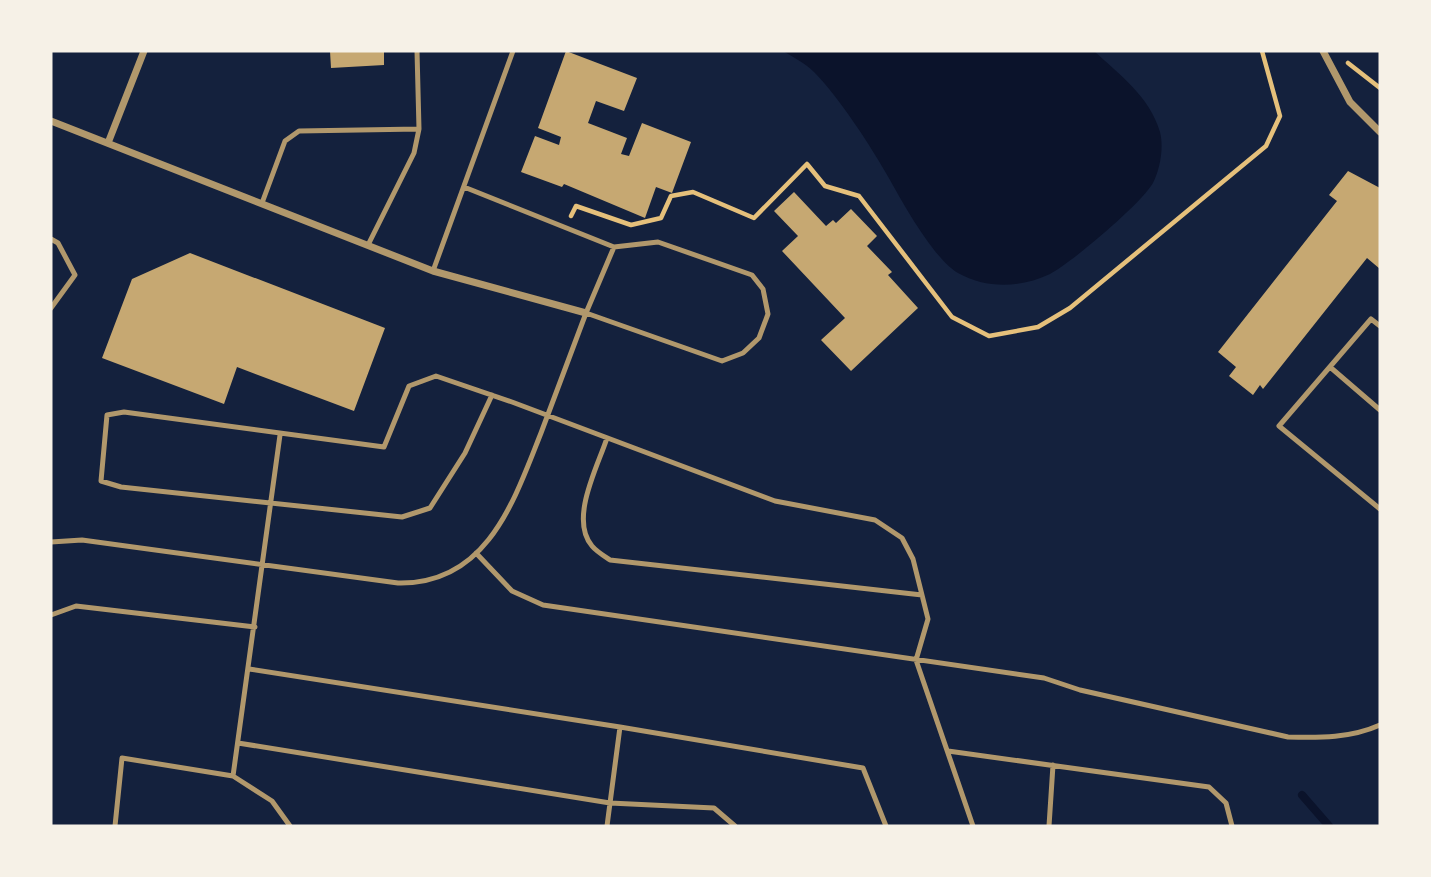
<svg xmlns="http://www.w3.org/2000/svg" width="1431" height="877" font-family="Arial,sans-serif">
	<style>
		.water { fill: #0b132b }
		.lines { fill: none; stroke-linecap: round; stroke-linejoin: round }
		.stream { stroke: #0b132b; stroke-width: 8 }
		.building { fill: #c6a872 }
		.path { stroke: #e5c07b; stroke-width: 4.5 }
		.service { stroke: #b1986c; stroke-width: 5 }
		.minor { stroke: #b1986c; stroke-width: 7 }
	</style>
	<rect width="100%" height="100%" fill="#14213d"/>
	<path class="water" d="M783,51h311c25,23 56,46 66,81 4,16 0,37 -7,51 -12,21 -82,80 -103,91 -30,14 -63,15 -92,-1 -24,-14 -54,-68 -68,-93 -18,-32 -51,-83 -76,-108 -9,-9 -21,-15 -31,-21z"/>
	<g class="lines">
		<path class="stream" d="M1302,795l27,31"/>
	</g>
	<path class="building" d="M330,51h54v14l-53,3z
		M566,51l71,27 -13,33 -28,-10 -8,22 39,15 -6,16 8,2 13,-33 49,19 -19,51 -16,-6 -11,31 -81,-34 -2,3 -41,-15 14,-36 24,9 2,-8 -23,-9z
		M1348,171l32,17v81l-13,-11 -104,131 -3,-4 -7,10 -24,-19 7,-9 -18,-15 119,-151 -8,-6z
		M794,192l32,34 7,-6 3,3 15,-14 26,27 -10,10 25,26 -4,3 30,33 -67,63 -30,-31 24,-22 -63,-67 16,-15 -24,-25z
		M190,253l195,75 -31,83 -117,-44 -13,37 -122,-46 30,-79z"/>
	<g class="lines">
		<path class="path" d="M1348,63l32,25
			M571,216l5,-10 55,19 30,-7 10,-22 22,-4 61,26 53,-54 18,22 34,10 93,121 37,19 49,-9 32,-19 196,-162 14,-30 -18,-65"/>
		<path class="service" d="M464,187l150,60 44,-5 94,33 11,14 5,25 -9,24 -16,15 -21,8 -136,-48 28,-66
			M262,203l23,-62 14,-10 120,-2
			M51,239l7,4 17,32 -24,33
			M368,245l46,-92 5,-24 -2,-78
			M433,271l80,-220
			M1380,326l-9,-7 -92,107 101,83
			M1330,367l50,43
			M492,395l-27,58 -35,55 -28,9 -281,-30 -20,-6 6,-66 17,-3 260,35 25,-61 27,-10 76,26 263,99 100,19 27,18 11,21 15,60 -12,41 57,166
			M607,438c-9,28 -38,81 -15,108 4,5 12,10 18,14l312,35
			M51,542l31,-2 316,43c89,2 116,-82 143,-150 15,-40 30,-80 45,-120
			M476,553l36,38 31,14 501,73 36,12 208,47c32,1 63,1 92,-12
			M51,615l25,-9 179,21
			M249,669l371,58
			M238,743l372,60 104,5 21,18
			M948,751l261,36 17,16 6,23
			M233,776l47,-341
			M115,826l7,-68 111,18 39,25 18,25
			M607,826l13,-99 243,41 23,58
			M1049,826l4,-61"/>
		<path class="minor" d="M1323,51l27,51 30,30
			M51,121l382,150 153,42
			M108,143l36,-92"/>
	</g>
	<rect width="1431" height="877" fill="none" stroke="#f6f1e7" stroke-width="105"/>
</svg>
